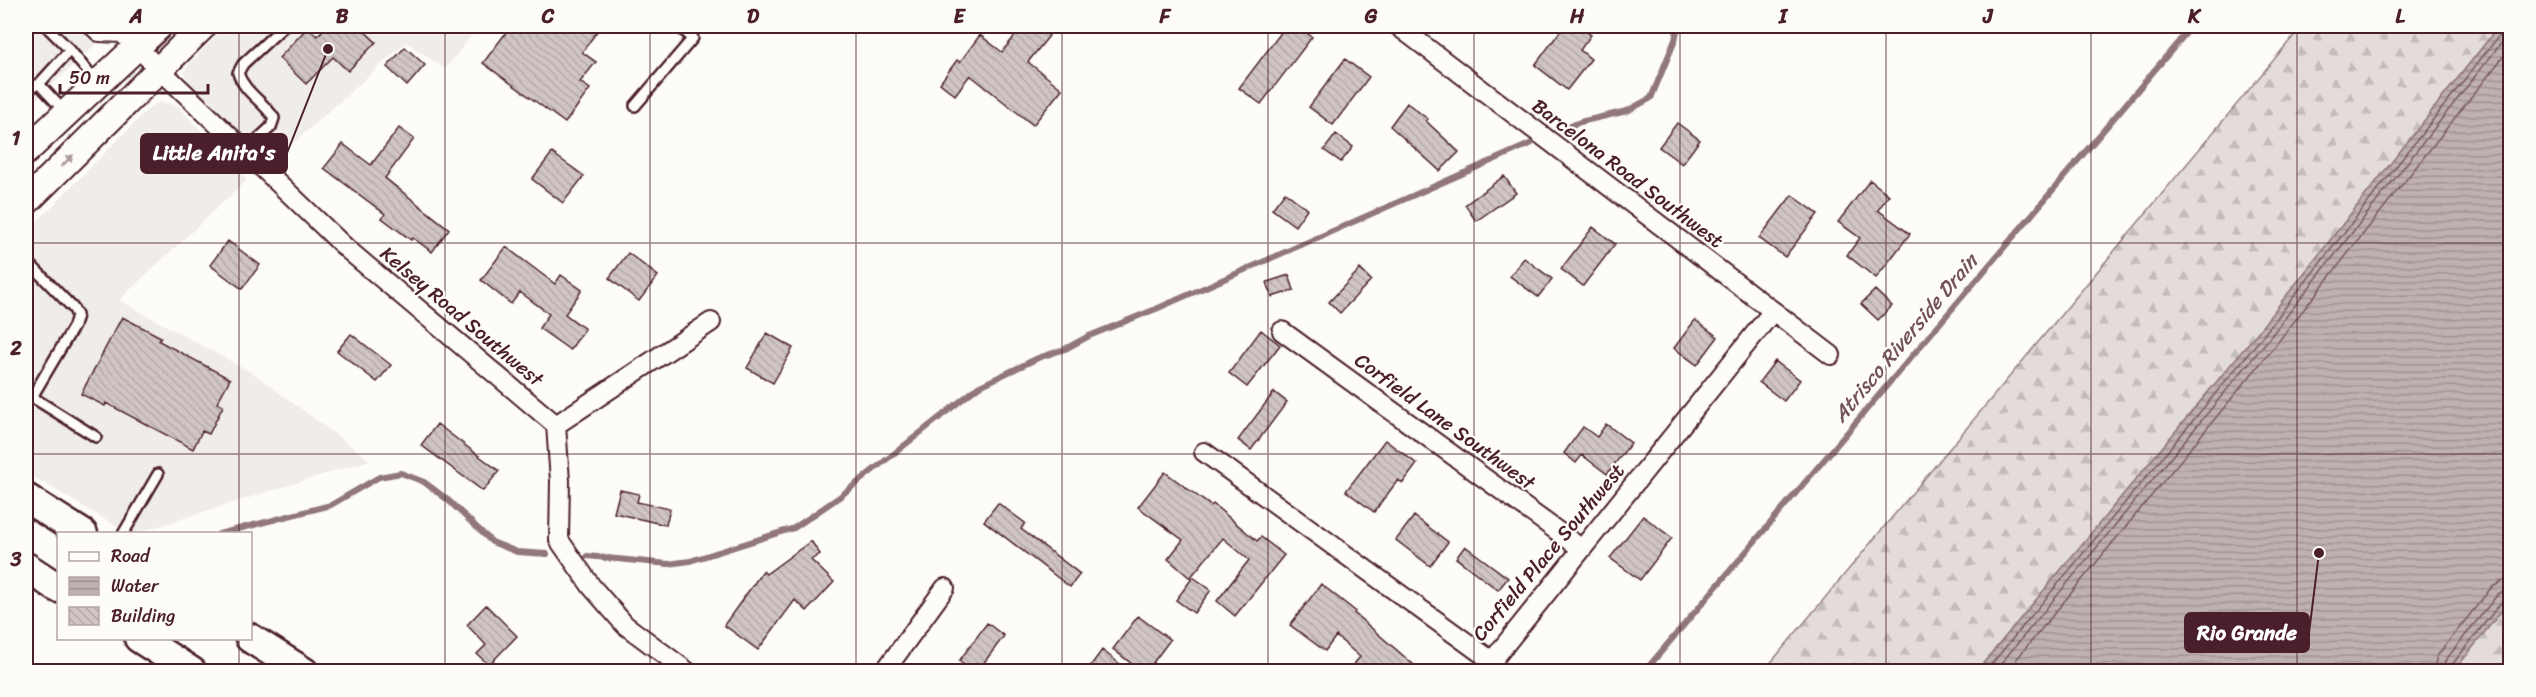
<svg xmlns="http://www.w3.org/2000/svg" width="2536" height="697" font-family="Sriracha,sans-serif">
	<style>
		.built { fill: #f0ece8 }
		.forest { fill: url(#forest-firs); stroke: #967e82; stroke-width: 1.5 }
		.water { fill: url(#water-rules); stroke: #91777b; stroke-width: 1.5 }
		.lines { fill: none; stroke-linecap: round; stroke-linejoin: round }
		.shore { stroke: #795961; stroke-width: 1.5 }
		.stream { stroke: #91777b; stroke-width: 6 }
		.building { fill: url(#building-back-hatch); stroke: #4a1f2b; stroke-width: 1.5 }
		.service-casing { stroke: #4a1f2b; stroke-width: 14 }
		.minor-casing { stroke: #4a1f2b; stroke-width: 22 }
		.secondary-casing { stroke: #4a1f2b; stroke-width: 30 }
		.primary-casing { stroke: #4a1f2b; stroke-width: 33 }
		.service { stroke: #fdfcf7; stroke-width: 9 }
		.minor { stroke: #fdfcf7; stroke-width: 18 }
		.secondary { stroke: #fdfcf7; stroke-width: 26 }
		.primary { stroke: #fdfcf7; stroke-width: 28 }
		.oneway { fill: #ac999b }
		.grid { fill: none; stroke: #4a1f2b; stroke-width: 1.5; stroke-opacity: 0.55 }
		.labels { text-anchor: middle; stroke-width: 4.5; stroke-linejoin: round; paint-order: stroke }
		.street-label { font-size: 20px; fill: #4a1f2b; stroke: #fdfcf7 }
		.water-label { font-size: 21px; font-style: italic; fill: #73525a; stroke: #fdfcf7 }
		.leader { fill: none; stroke: #4a1f2b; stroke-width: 2 }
		.callout-dot { fill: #4a1f2b; stroke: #fdfcf7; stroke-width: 2 }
		.callout { fill: #4a1f2b; stroke: #4a1f2b; stroke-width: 2 }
		.callout-label { font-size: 21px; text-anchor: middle; font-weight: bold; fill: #fff }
		.neatline { fill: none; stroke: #4a1f2b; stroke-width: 2 }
		.grid-label { font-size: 20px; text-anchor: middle; font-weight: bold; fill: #4a1f2b }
	</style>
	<defs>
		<pattern id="forest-firs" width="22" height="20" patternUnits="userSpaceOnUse" patternTransform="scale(1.5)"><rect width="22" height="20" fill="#e3dcda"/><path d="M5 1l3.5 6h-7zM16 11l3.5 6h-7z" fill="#c4bcbb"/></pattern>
		<pattern id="water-rules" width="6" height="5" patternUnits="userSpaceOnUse" patternTransform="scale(1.5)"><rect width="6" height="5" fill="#c0b1b1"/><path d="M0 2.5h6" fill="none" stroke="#9e8f90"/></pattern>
		<pattern id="building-back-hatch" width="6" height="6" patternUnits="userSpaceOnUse" patternTransform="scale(1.5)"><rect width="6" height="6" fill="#d0c5c4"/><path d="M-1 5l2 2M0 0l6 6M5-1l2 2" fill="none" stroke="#b4a9a9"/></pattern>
	</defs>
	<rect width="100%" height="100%" fill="#fdfcf7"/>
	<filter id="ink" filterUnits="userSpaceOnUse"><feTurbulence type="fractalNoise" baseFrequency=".0167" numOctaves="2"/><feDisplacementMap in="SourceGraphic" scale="12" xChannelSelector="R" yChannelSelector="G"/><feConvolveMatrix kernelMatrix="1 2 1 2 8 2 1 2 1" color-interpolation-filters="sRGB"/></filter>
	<g filter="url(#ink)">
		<path class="built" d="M26,26h90l-90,83z
			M226,26h253l-34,43 -39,-27 -138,124 -77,-79 -7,-15 6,-9z
			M161,102l17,4 69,74 -128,120 135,74 116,86 -234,73 -22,-8 -88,-53v-239l125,-127z"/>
		<path class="forest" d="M2302,26h197l-242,307 -280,338 -214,1z
			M2510,600v71h-56z"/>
		<path class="water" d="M2499,26h11v574l-56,71h-477l280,-338z"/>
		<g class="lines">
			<path class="shore" d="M1985,672l277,-335 240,-305 2,-6
				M1994,672l273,-331 243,-309
				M2006,672l268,-325 236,-299
				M2433,672l4,-16 54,-68 10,-6 9,-2
				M2442,672l3,-11 53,-67 12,-5
				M2450,672l1,-6 52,-66 7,-3"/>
			<path class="stream" d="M1564,129l16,-7 47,-11 24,-13 24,-58 3,-14
				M219,534l112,-29 48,-28 22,-4 23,9 24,18 44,42 25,10 30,2
				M587,556l81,8 22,-3 104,-33 44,-30 140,-111 60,-29 27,-9 24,-13 67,-27 376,-166
				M1644,672l548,-646"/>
		</g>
		<path class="building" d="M327,26h32l17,16 -28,29 -15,-14 -27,27 -27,-26 29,-31 9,9z
			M511,26h90l-19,26 14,10 -16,20 10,7 -25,34 -82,-60z
			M1023,26h13l13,10 -21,26 34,27 -29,36 -63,-50 -15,20 -15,-12 17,-23 3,2 20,-27 22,17z
			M1286,26h11l15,11 -51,67 -22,-16z
			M1564,26h14l13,9 -11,15 11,9 -24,31 -32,-25z
			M405,47l20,18 -18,21 -20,-19z
			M1345,59l24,18 -36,48 -24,-18z
			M1407,103l21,16 -2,2 33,31 -19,19 -50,-45z
			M1677,123l23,17 -18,24 -23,-17z
			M399,128l15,11 -29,39 64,51 -17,23 -19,-14 -2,2 -29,-22 3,-4 -61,-46 19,-24 28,21z
			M1336,134l17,13 -12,15 -17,-12z
			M552,153l32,23 -21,27 -31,-24z
			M1504,176l12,17 -40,28 -11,-16z
			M1870,180l19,15 -11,15 32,24 -34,44 -29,-23 13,-17 -22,-16z
			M1285,192l22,17 -12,17 -23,-17z
			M1792,195l26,19 -33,43 -26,-19z
			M1593,227l22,17 -32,42 -22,-17z
			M228,241l32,24 -18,24 -32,-24z
			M506,247l49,37 6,-9 21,15 -17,24 20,15 -15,21 -31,-22 10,-14 -29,-22 -9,12 -30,-24z
			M628,253l30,23 -19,25 -30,-23z
			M1524,258l28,21 -14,18 -28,-21z
			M1360,269l11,11 -31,33 -11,-11z
			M1289,275l5,15 -22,7 -5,-15z
			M1875,290l17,16 -14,14 -17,-16z
			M122,317l39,20 -2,4 71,38 -13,24 6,3 -14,28 -7,-3 -9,18 -87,-46 -1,3 -24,-12z
			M1695,320l23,17 -21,28 -23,-17z
			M1261,330l19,15 -33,42 -18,-14z
			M767,333l26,15 -20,35 -26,-15z
			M351,334l40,31 -14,17 -40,-31z
			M1775,361l25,19 -16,21 -25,-19z
			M1274,392l13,10 -36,48 -13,-10z
			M437,424l62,47 -16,20 -62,-46z
			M1606,424l25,19 -24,31 -25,-19 -6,8 -12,-10 19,-26 14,10z
			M1385,440l32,24 -14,19 -5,-3 -24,32 -28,-21z
			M1165,472l46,34 2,-2 44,37 4,-4 23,18 -49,61 -18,-15 32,-41 -26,-22 -33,40 -22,-19 15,-19 -45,-33z
			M620,490l19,4 -2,8 33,7 -4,16 -52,-12z
			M998,503l27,20 -4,6 59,45 -10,13 -86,-66z
			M1414,516l34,26 -18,24 -34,-26z
			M1643,516l29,22 -32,42 -30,-22z
			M811,541l9,13 -9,6 23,22 -27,29 -12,-11 -37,50 -34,-25 39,-54 3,3z
			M1465,546l43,32 -10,12 -42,-32z
			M1193,577l18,13 -17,23 -18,-13z
			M1321,584l34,27 -1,2 68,59h-75l13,-15 -24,-21 -11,15 -35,-26z
			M486,605l31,31 -28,29 -12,-11 9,-9 -19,-20z
			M1138,616l32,24 -24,32h-4l-29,-23z
			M987,623l17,13 -27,36h-4l-14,-11z
			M1102,650l28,22h-44z"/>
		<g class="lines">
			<g class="service-casing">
				<path id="service" d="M46,26l24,24 -31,34 26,28
					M70,50l27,33
					M26,90l13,-6
					M635,106l58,-68 -16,-12
					M245,151l26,-24 3,-9c-10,-16 -30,-26 -36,-45l5,-9 41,-38
					M26,260l47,48 4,7 -3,11 -42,71 64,40
					M123,534l35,-60"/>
			</g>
			<g class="minor-casing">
				<path id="minor" d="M93,26l6,6 23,1
					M120,26l2,7 225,216 209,176 4,56 -1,59 32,46 34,39 63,47
					M1398,26l433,329
					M1282,331l300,218
					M556,425l155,-103
					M1204,452l288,209 281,-350
					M884,672l61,-84"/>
			</g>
			<g class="secondary-casing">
				<path id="secondary" d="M26,151l133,-125
					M26,202l177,-176"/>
			</g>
			<g class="primary-casing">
				<path id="primary" d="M26,498l57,36
					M26,567l32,21
					M139,638l53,34
					M250,638l54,34"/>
			</g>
			<use href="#service" class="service"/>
			<use href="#minor" class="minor"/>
			<use href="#secondary" class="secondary"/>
			<use href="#primary" class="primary"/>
		</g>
		<defs><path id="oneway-solid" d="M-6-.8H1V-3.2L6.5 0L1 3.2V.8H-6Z" transform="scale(1.5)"/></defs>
		<use class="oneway" href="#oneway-solid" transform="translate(67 161) rotate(-45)"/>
	</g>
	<path class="grid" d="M239,26v508M445,26v646M650,26v646M856,26v646M1062,26v646M1268,26v646M1474,26v646M1680,26v646M1886,26v646M2091,26v646M2297,26v646M26,243h2484M26,454h2484M239,638v34"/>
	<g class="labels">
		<g class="street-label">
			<text transform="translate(1628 173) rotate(37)" y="7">Barcelona Road Southwest</text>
			<text transform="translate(462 316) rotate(40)" y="7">Kelsey Road Southwest</text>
			<text transform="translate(1445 421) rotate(36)" y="7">Corfield Lane Southwest</text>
			<text transform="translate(1548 552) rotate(-50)" y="7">Corfield Place Southwest</text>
		</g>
		<g class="water-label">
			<text transform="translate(1905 338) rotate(-50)" y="7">Atrisco Riverside Drain</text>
		</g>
	</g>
	<path class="leader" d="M328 49L287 153M2319 553L2309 633"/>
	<g class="callout-dot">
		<circle cx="328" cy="49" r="6"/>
		<circle cx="2319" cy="553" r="6"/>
	</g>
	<g class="callout">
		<rect x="141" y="134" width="146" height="39" rx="6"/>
		<rect x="2185" y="613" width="124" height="39" rx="6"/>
	</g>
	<g class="callout-label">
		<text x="214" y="160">Little Anita's</text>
		<text x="2247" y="640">Rio Grande</text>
	</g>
	<rect width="2536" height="697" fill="none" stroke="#fdfcf7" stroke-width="66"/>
	<rect x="57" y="532" width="195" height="108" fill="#fdfcf7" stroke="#b5a4a5" stroke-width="1.5"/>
	<rect x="69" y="552" width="30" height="9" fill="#fdfcf7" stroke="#b5a4a5" stroke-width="1.5"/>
	<text x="111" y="562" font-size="18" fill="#4a1f2b">Road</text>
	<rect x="69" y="577" width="30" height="18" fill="url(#water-rules)" stroke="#b5a4a5" stroke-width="1.5"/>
	<text x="111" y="592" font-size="18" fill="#4a1f2b">Water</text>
	<rect x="69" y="607" width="30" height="18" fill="url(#building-back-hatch)" stroke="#b5a4a5" stroke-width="1.5"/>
	<text x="111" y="622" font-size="18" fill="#4a1f2b">Building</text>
	<path d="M60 84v9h148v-9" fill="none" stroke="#4a1f2b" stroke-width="3"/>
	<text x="69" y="84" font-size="18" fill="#4a1f2b" stroke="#fdfcf7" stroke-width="4.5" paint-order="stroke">50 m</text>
	<rect x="33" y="33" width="2470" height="631" class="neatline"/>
	<g class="grid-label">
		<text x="136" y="23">A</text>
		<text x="342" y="23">B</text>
		<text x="548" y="23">C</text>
		<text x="753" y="23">D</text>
		<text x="959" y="23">E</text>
		<text x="1165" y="23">F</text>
		<text x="1371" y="23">G</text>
		<text x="1577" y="23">H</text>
		<text x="1783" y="23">I</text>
		<text x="1988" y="23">J</text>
		<text x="2194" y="23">K</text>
		<text x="2400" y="23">L</text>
		<text x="16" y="145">1</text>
		<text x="16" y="355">2</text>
		<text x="16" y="566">3</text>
	</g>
</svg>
